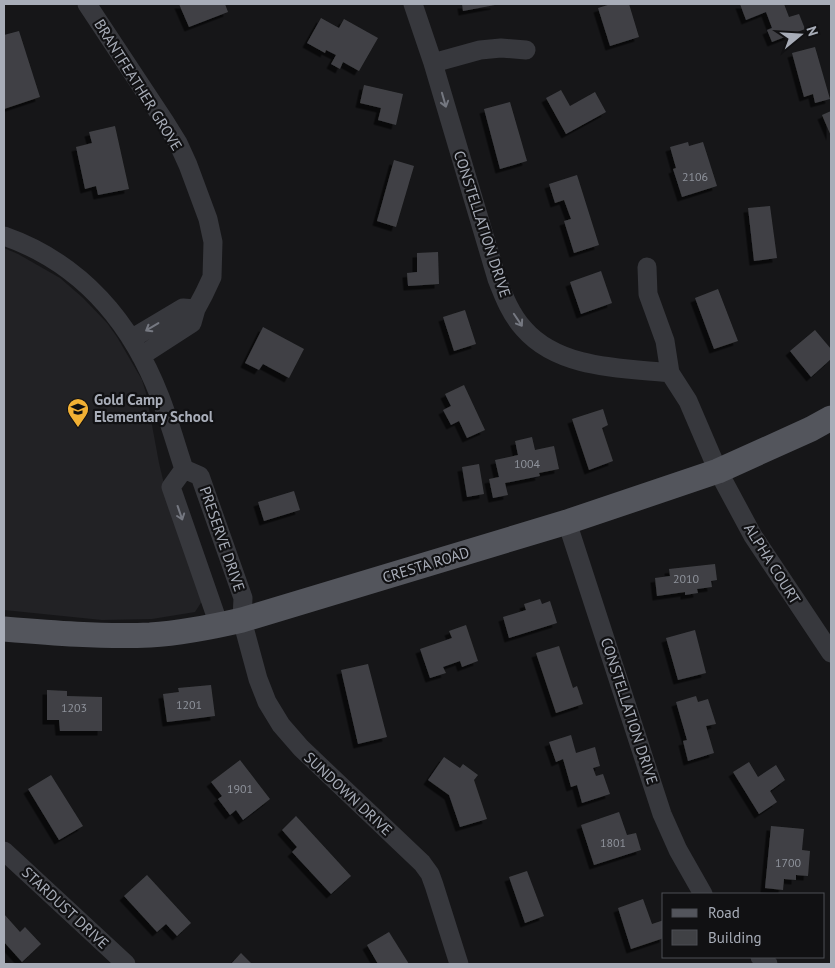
<svg xmlns="http://www.w3.org/2000/svg" width="835" height="968" font-family="'PT Sans',sans-serif">
	<style>
		.built { fill: #222225 }
		.building { fill: #404145; filter: url(#shadow) }
		.lines { fill: none; stroke-linecap: round; stroke-linejoin: round }
		.minor { stroke: #37383d; stroke-width: 19 }
		.major { stroke: #53555c; stroke-width: 25 }
		.oneway { stroke: #757881 }
		.labels { text-anchor: middle; stroke-width: 4.5; stroke-linejoin: round; paint-order: stroke }
		.number-label { font-size: 12px; fill: #8e929b }
		.street-label { font-size: 15px; fill: #a8adb8; stroke: #111113 }
		.poi-label { font-size: 15px; font-weight: bold; fill: #a8adb8; stroke: #111113; text-anchor: start }
	</style>
	<defs>
		<filter id="shadow"><feDropShadow dx="-4.5" dy="4.5" stdDeviation="0" flood-color="#0009"/></filter>
	</defs>
	<rect width="100%" height="100%" fill="#161618"/>
	<path class="built" d="M4,248l14,6 42,24 23,20 24,25 10,14 25,43 4,13 13,70 10,42 33,96 -7,11 -43,7 -50,1 -98,-10z"/>
	<path class="building" d="M179,4h46l3,8 -39,15z
		M462,4h33v1l-32,6z
		M611,4h18l10,33 -29,9 -12,-38z
		M740,4h44l5,13 10,-3 6,15 -33,13 -5,-12 5,-2 -6,-16 -20,8z
		M321,18l18,10 5,-9 34,19 -19,33 -16,-9 -3,7 -9,-5 5,-9 -10,-5 -1,3 -18,-10z
		M19,31l21,66 -36,12v-74z
		M815,47l15,52 -15,4 -2,-9 -9,3 -12,-44z
		M364,85l39,9 -7,31 -18,-5 3,-12 -21,-5z
		M561,90l9,16 25,-14 11,20 -40,22 -20,-36z
		M510,102l17,59 -27,8 -16,-60z
		M831,111v25l-9,-21z
		M115,126l14,63 -31,6 -2,-9 -11,3 -9,-42 16,-4 -3,-11z
		M688,142l1,4 14,-4 14,44 -35,11 -9,-28 3,-1 -6,-21z
		M394,160l20,6 -18,61 -19,-6z
		M577,175l22,70 -25,8 -10,-32 7,-2 -7,-19 -9,3 -6,-19z
		M770,206l7,52 -23,3 -6,-53z
		M438,252l1,32 -31,2 -1,-13 10,-1v-19z
		M601,271l11,32 -31,11 -11,-32z
		M718,289l20,52 -24,8 -19,-51z
		M465,310l11,34 -22,7 -11,-34z
		M263,327l41,22 -15,29 -26,-14 -4,6 -14,-7z
		M815,330l16,19v10l-20,18 -21,-26z
		M464,385l21,45 -18,8 -8,-17 -8,4 -8,-15 8,-4 -6,-12z
		M603,409l5,16 -6,3 11,33 -24,9 -17,-51z
		M532,437l3,13 19,-4 5,23 -20,4 1,3 -35,7 3,12 -15,3 -4,-19 10,-2 -4,-17 23,-5 -3,-14z
		M479,464l5,30 -17,3 -5,-30z
		M294,491l6,19 -36,11 -6,-19z
		M715,564l2,16 -6,1 1,6 -15,2 1,4 -13,2v-3l-28,4 -2,-18 15,-2 -1,-7z
		M540,599l2,5 8,-3 7,22 -48,15 -6,-21 23,-7 -2,-6z
		M466,625l12,36 -16,6 -2,-6 -17,6 3,6 -16,5 -10,-29 32,-11 -3,-7z
		M695,630l11,43 -28,7 -12,-42z
		M559,646l14,42 4,-2 6,18 -27,9 -20,-60z
		M368,664l19,73 -29,7 -17,-74z
		M211,685l4,31 -48,6 -4,-28 16,-2 -1,-4z
		M47,690l20,1v5l35,1v34h-42l-1,-11h-12z
		M696,696l2,6 10,-3 8,25 -10,2 8,27 -26,8 -5,-20 4,-1 -11,-38z
		M571,735l5,18 19,-6 5,19 -7,2 3,8 7,-2 7,20 -28,9 -5,-18 -6,2 -8,-28 -7,3 -7,-20z
		M444,757l16,11 3,-4 15,11 -4,5 13,39 -27,8 -11,-32 -21,-15z
		M240,760l30,39 -27,21 -7,-10 -6,5 -12,-16 4,-3 -11,-14z
		M749,762l9,15 18,-12 9,15 -15,11 7,11 -18,12 -26,-42z
		M51,775l32,51 -24,14 -31,-51z
		M619,812l8,23 9,-2 5,17 -47,15 -13,-40z
		M296,816l55,60 -20,18 -39,-42 5,-5 -15,-17z
		M771,826l33,3 -2,21 8,1 -2,25 -12,-1v5l-12,-1 -1,11 -18,-2z
		M527,871l17,45 -19,7 -16,-46z
		M147,875l44,48 -14,13 -11,-12 -9,8 -33,-36z
		M643,899l9,25 12,-4v18l-33,11 -13,-41z
		M4,914l16,18 5,-5 16,17 -19,18 -18,-20z
		M389,932l20,32h-31l-11,-19z
		M241,953l11,11h-21z"/>
	<g class="lines">
		<path class="minor" d="M87,4l78,118 13,21 10,22 20,54 5,23 -1,35 -8,17 -8,15 -4,14 -51,33
			M413,4l20,59 64,216c7,18 14,36 27,50 35,40 98,39 146,44
			M433,63l47,-13 21,-2 25,2
			M4,236c77,27 127,86 156,161 9,23 16,48 24,72
			M647,267l1,27 17,47 5,32 18,28 30,70 35,65 78,117
			M131,339l52,-31 13,1
			M184,469l16,7 43,122 -1,22 16,59 9,23 14,23 20,23 121,115 8,11 4,11 25,79
			M184,469l-13,18 48,138
			M567,522l95,292 16,36 25,44
			M4,851l122,113
			M760,957l8,7"/>
		<path class="major" d="M4,629c48,4 98,8 146,6 31,-2 62,-8 92,-15l325,-98 151,-51 93,-42 20,-11"/>
	</g>
	<defs><path id="oneway-shaft" d="M-6 0H5M1.5-3L5.5 0L1.5 3" fill="none" stroke-width="1.6" stroke-linecap="round" stroke-linejoin="round" transform="scale(1.25)"/></defs>
	<g class="oneway">
		<use href="#oneway-shaft" transform="translate(444 100) rotate(74)"/>
		<use href="#oneway-shaft" transform="translate(518 320) rotate(56)"/>
		<use href="#oneway-shaft" transform="translate(152 327) rotate(149)"/>
		<use href="#oneway-shaft" transform="translate(180 513) rotate(71)"/>
	</g>
	<defs>
		<g id="school-pin" transform="scale(1.125)"><path d="M0 17L-7.5 6A9.5 9.5 0 1 1 7.5 6Z" fill="#f2b134" stroke="#111113"/><path d="M0-5L7-2L0 1L-7-2ZM-4 1L0 2.5L4 1V4Q0 6-4 4Z" fill="#111"/></g>
	</defs>
	<g fill-rule="evenodd">
		<use href="#school-pin" x="78" y="409"/>
	</g>
	<g class="labels">
		<g class="number-label">
			<text x="695" y="181">2106</text>
			<text x="527" y="468">1004</text>
			<text x="686" y="583">2010</text>
			<text x="189" y="709">1201</text>
			<text x="74" y="712">1203</text>
			<text x="240" y="793">1901</text>
			<text x="613" y="847">1801</text>
			<text x="788" y="867">1700</text>
		</g>
		<g class="street-label">
			<text transform="translate(138 85) rotate(58)" y="5">BRANTFEATHER GROVE</text>
			<text transform="translate(482 224) rotate(72)" y="5">CONSTELLATION DRIVE</text>
			<text transform="translate(222 539) rotate(71)" y="5">PRESERVE DRIVE</text>
			<text transform="translate(772 564) rotate(58)" y="5">ALPHA COURT</text>
			<text transform="translate(426 565) rotate(-17)" y="5">CRESTA ROAD</text>
			<text transform="translate(629 711) rotate(72)" y="5">CONSTELLATION DRIVE</text>
			<text transform="translate(348 794) rotate(43)" y="5">SUNDOWN DRIVE</text>
			<text transform="translate(65 908) rotate(43)" y="5">STARDUST DRIVE</text>
		</g>
		<g class="poi-label">
			<text x="94" y="405">Gold Camp<tspan x="94" dy="17">Elementary School</tspan></text>
		</g>
	</g>
	<rect width="835" height="968" fill="none" stroke="#a8adb8" stroke-width="10"/>
	<rect x="662" y="893" width="162" height="65" fill="#111113" stroke="#4d4f55"/>
	<rect x="672" y="909" width="25" height="8" fill="#53555c" stroke="#4d4f55"/>
	<text x="708" y="918" font-size="15" fill="#a8adb8">Road</text>
	<rect x="672" y="930" width="25" height="15" fill="#404145" stroke="#4d4f55"/>
	<text x="708" y="943" font-size="15" fill="#a8adb8">Building</text>
	<g transform="translate(800 35) rotate(72)" stroke="#111113" stroke-width="4" paint-order="stroke">
	<path d="M0-4L9 19L0 12L-9 19Z" fill="#a8adb8"/>
	<text y="-8" font-size="14" font-weight="bold" text-anchor="middle" fill="#a8adb8">N</text>
	</g>
</svg>
